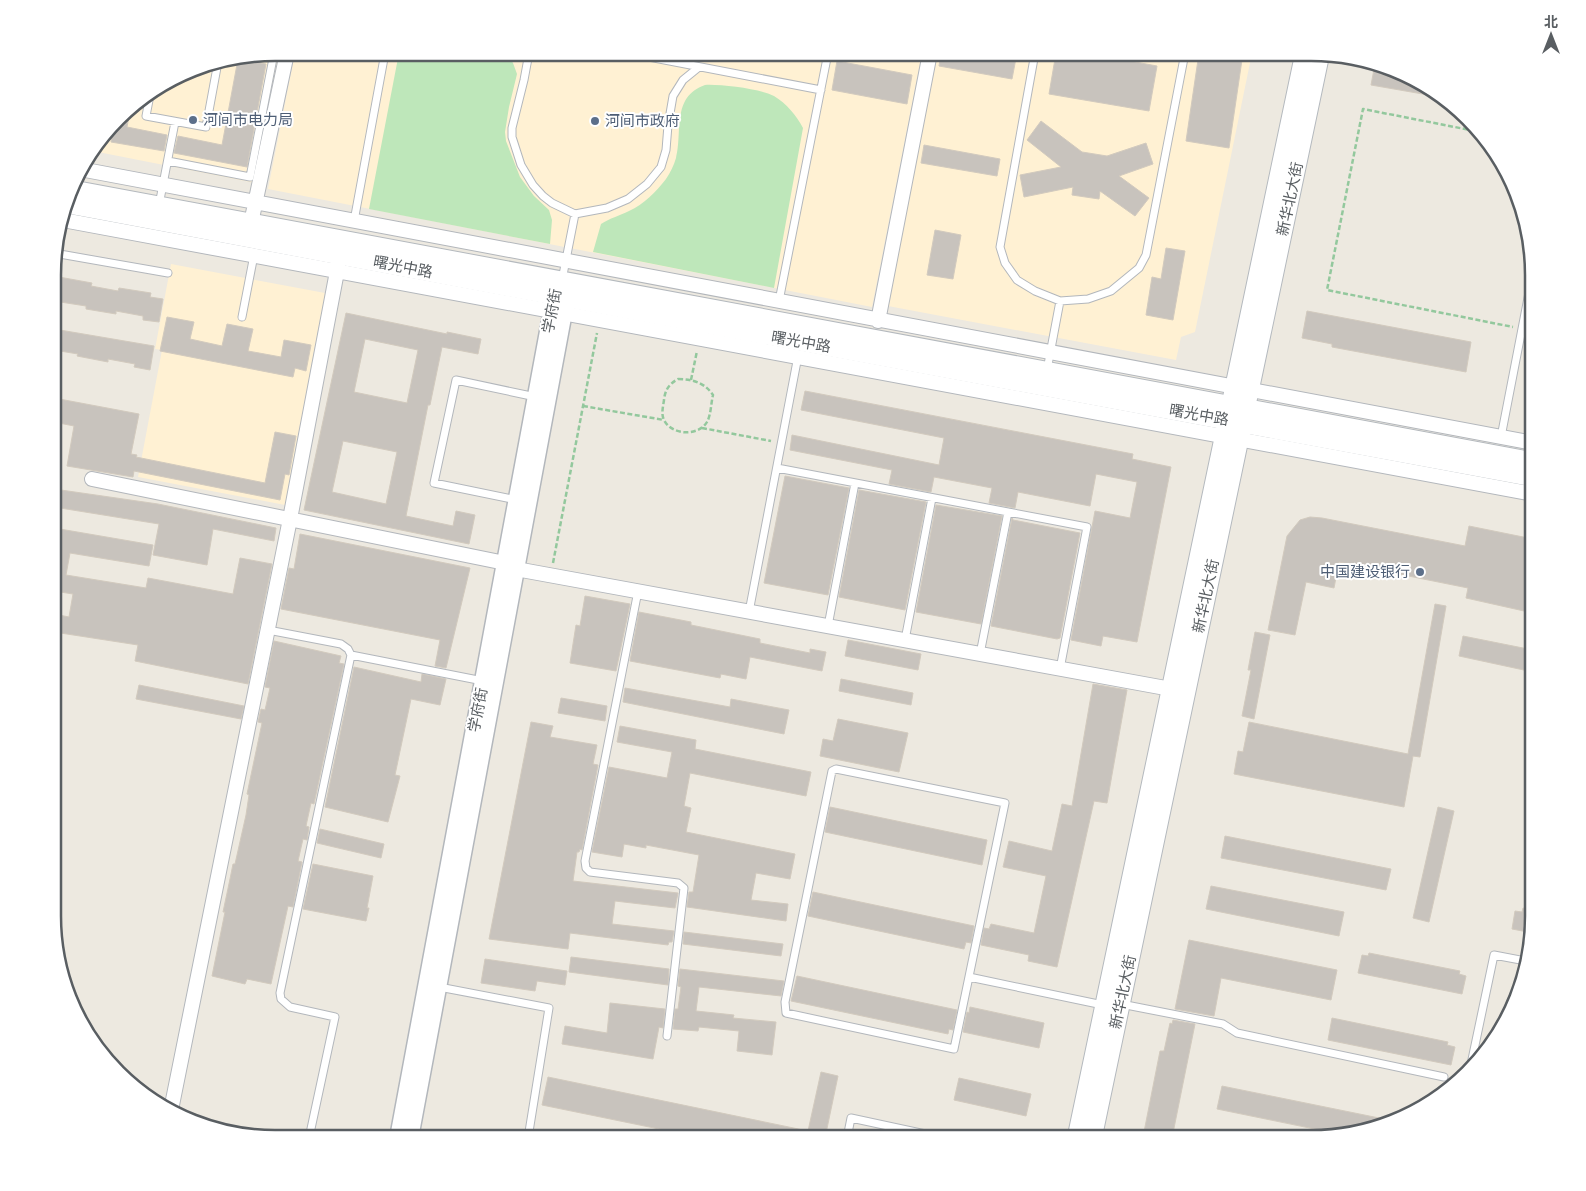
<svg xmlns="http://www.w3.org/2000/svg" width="1586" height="1191" font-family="Barlow,'Noto Sans SC',sans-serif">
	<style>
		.commercial { fill: #fff1d3 }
		.green { fill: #bee7ba }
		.building { fill: #c8c3bd; stroke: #d2cabe; fill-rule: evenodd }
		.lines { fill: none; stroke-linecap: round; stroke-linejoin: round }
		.service-casing { stroke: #b3b7bc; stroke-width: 9 }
		.minor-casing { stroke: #b3b7bc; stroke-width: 16 }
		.tertiary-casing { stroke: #b3b7bc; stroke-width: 19 }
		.secondary-casing { stroke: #b4b9be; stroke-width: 21 }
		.path { stroke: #93c89d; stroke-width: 2.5; stroke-dasharray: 5 2.5; stroke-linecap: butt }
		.service { stroke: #fff; stroke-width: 7 }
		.minor { stroke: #fff; stroke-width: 14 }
		.tertiary { stroke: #fff; stroke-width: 16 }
		.secondary { stroke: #fff; stroke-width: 19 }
		.service-dot { fill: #5c6f8a; stroke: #fff; stroke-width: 2 }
		.labels { text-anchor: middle; stroke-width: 4; stroke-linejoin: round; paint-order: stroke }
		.service-label { font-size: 15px; fill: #4e5e75; stroke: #fff; text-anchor: start }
		.street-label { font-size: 15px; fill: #595e62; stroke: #fff }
		.rim { fill: none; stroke: #595e62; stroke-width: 2.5 }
	</style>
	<rect width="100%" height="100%" fill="#ede9e0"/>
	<path class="commercial" d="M275,53h6l-26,130 -162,-32 35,-43 75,-44z
		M295,53h627l-50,254 -604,-118z
		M936,53h316l-57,279 -14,5 -5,23 -288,-54z
		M171,264l154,29 -40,212 -147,-28 24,-127 -7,-1z"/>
	<path class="green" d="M401,53h105l7,10 4,11 -8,33 -4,25 1,9 14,36 14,19 15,14 3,10 -2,24 -181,-35 29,-151z
		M705,85c15,-1 56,4 69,11 12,7 23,20 29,32l-29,160 -181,-36 8,-28c9,-6 18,-8 28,-13 15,-7 27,-19 37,-32 4,-6 8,-14 10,-21 7,-26 -5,-61 29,-73z"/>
	<path class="building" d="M941,53h76l-5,26 -73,-13z
		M1056,53h25l15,3 1,-3h23l-1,6 38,7 -8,45 -100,-17z
		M1199,53h44l-14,95 -43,-7z
		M238,59l28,5 -19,103 -73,-14 4,-17 44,9z
		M837,61l75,14 -5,29 -75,-14z
		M1375,64l21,5 44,28 -69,-12z
		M131,106l-4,21 40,8 -3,16 -53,-9 3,-17z
		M1041,121l41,31 25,4 39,-13 7,21 -34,12 30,22 -14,18 -35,-25 -1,8 -27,-4 1,-8 -49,10 -4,-22 41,-8 -34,-27z
		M924,145l76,14 -3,17 -76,-13z
		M935,230l26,5 -8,44 -26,-4z
		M1166,248l19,3 -12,69 -27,-5 6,-38 9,2z
		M59,277l33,6 -1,3 27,5 1,-3 32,5 -1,4 13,2 -4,23 -16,-2v-4l-27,-5v3l-30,-5v-3l-32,-5v-21l5,1z
		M1307,311l164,31 -5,30 -134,-25v-3l-30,-6z
		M346,313l101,21v-2l34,7 -3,15 -36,-7 -12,58h-2l-22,111 47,10 3,-15 19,4 -6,29 -165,-34zM365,339l53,11 -11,53 -53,-11zM343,441l54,11 -11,52 -54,-12z
		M167,317l27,5 -4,17 32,7 5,-22 26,5 -5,22 33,6 3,-17 27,5 -5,26 -11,-3 -2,9 -133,-26z
		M54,329l100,17 -4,24 -16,-3 1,-3 -27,-5v3l-31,-6 1,-2 -24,-4z
		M805,391l328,63 -1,5 39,8 -34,175 -34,-6 -2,10 -30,-6 24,-129 35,7 7,-36 -41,-8 -6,32 -72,-14 -3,16 -26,-5 3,-15 -58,-11 -3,15 -42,-8 3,-14 -102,-20 2,-15 147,30 5,-27 -143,-28z
		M54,398l85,16 -8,40 6,1 -1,2 129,26 10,-51 21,4 -7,39 -4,-1 -5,26 -146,-29 -1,6 -66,-11 7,-40 -20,-4z
		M785,476l64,12 -21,107 -64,-12z
		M54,489l104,15 118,24 -2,13 -61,-12 -6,36 -54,-10 6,-31 -105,-17z
		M859,490l67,12 -21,108 -66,-13z
		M936,505l66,11 -21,108 -65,-12z
		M1310,517l12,1 143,28 4,-20 64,13v74l-67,-15 2,-10 -129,-26 -5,26 -28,-6 -11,53 -27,-5 19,-94 13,-16z
		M1012,518l1,2 67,13 -20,105 -3,1 -66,-13z
		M54,528l99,17 -4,21 -79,-13 -4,22 80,13 2,-10 85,16 7,-36 32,6 -24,120 -113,-23 3,-16 -84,-13v-18l15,3 4,-23 -19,-3z
		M300,534l170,34 -24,100 -11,-2 5,-26 -159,-31 8,-41 5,1z
		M585,596l45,8 -14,67 -46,-8 6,-38 4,1z
		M1435,604l11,2 -26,151 -7,-1 -9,51 -170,-33 4,-23 5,1 6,-30 159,32z
		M639,612l52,10v3l69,14v4l50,10v-4l16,3 -4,19 -72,-14 -4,22 -25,-5 -1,4 -90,-17z
		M1255,632l15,3 -16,84 -12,-3 9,-46h-3z
		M1463,636l70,14v22l-74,-16z
		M848,640l73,14 -3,16 -73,-14z
		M274,641l67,15 -2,7 5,1 -30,140 -3,-1 -5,23 3,1 -2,13 -4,-1 -5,22 4,1 -9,45 -5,-1 -17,78 -24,-5 -2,5 -33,-8 13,-64h-2l7,-33 3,-15h2l11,-49 3,-20 -2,-1 15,-71 -4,-1 3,-13 4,1 5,-22 -5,-1z
		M354,667l67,15 1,-8 24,5 -6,26 -29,-6 -16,76 5,1 -12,46 -63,-15z
		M841,679l72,14 -2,12 -72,-14z
		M1093,684l34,6 -20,113 -13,-2 -37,166 -29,-6 1,-6 -48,-10 3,-17 5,1 2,-5 43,9 12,-57 -43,-9 6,-26 43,10 10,-47 10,2z
		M139,685l105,21 -3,13 -105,-20z
		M625,688l105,19 1,-8 58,11 -5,24 -161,-32z
		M561,698l46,8 -2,15 -47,-8z
		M838,719l70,14 -9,39 -79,-16 3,-17 10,2z
		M531,722l22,4 -3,11 47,8 -4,19 5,1 -16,85 -2,-1 -1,3h-2l-4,29 105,12 -3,15 -60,-7 -3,23 62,7 -2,11h-3l-1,3 -98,-12 -2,16 -79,-10z
		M620,726l76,14 -1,9 116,23 -5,24 -116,-23 -6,33 7,2 -5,24 109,22 -5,25 -34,-6 -5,27 37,4 -2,17 -99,-14 2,-15h4l6,-37 -53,-10v3l-22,-4 -2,13 -30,-5 17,-85 58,11 5,-26 -55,-10z
		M830,807l157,33 -5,25 -157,-33z
		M1438,807l16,4 -25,111 -16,-4z
		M320,829l64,15 -3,14 -64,-15z
		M1225,836l166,33 -5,21 -165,-32z
		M313,864l60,12 -6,32h2l-3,13 -63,-12z
		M1211,886l133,26 -5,24 -133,-27z
		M813,892l161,34 -3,17 -5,-1 -2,7 -156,-33z
		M1523,908l10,2v23l-21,-4 3,-18 7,1z
		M684,932l99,12 -2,12 -98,-12z
		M1189,940l148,30 -6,30 -110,-22 -7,38 -39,-7z
		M1369,953l91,18 -1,3 7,2 -4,18 -104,-21 4,-18 6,1z
		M571,957l98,12 -1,16 -99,-13z
		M485,959l82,12 -2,14 -28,-4 -2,10 -54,-8z
		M680,969l104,12 -3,15 -82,-9 -3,24 38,4 -1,3 43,4 -4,33 -35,-4 2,-20 -40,-4 -1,4 -25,-2 2,-20h3l3,-22 -3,-1z
		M797,976l160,34 -4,20 -4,-1 -1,5 -157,-33z
		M610,1003l55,6 -2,19 -4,-1 -6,32 -91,-15 3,-18 42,7z
		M970,1007l74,16 -5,25 -76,-16 4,-20 2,1z
		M1332,1018l116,24 -1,3 8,2 -4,18 -123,-25z
		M1173,1020l22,4 -23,114 -29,-1 17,-86h4l6,-28 2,1z
		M821,1072l17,4 -13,62h-122l-161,-33 6,-28 260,54z
		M959,1078l72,16 -5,22 -72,-16z
		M1222,1086l167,34 -55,13 -117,-24z"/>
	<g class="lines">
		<g class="service-casing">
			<path id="service" d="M529,53l-5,27 -12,48v9l9,28 12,20 10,11 9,7 23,11 32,-6 21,-9 19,-15 14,-17 5,-17 2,-25 5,-29 10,-16 16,-13
				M628,53l193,37
				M1035,53l-35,194 5,16 12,17 18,11 25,10 28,-2 23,-8 28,-23 7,-13 39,-202
				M257,55l16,3
				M150,95l-4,21 60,11 12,-65
				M168,161l82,16 24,-124
				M159,205l16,-83
				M354,221l31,-168
				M54,253l114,20
				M562,280l13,-66
				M779,301l49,-248
				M242,317l12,-62
				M1047,370l13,-69
				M1501,437l32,-165
				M777,468l310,59 -27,142
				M517,500l-83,-17 22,-103 80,17
				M638,591l-53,270 1,7 4,4 88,11 6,5 -17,148
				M749,612l49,-256
				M828,626l27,-143
				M268,630l73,14 7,5 3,6 -71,338 1,6 9,8 45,10 -26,121
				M905,640l27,-142
				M980,654l28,-142
				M351,655l132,26
				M836,769l169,34 -51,246 -168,-36 -1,-11 47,-231z
				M969,977l134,28
				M439,987l110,21 -21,130
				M1121,1004l102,20 14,9 207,44
				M1470,1069l24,-114 32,6
				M847,1138l4,-20 93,20"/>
		</g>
		<g class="minor-casing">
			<path id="minor" d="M80,169l1453,274
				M63,220l1470,274
				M251,223l36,-170
				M878,321l52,-268
				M92,479l413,84
				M516,569l655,120
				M171,1110l119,-591 49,-258"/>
		</g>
		<g class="tertiary-casing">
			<path id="tertiary" d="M398,1138l159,-855
				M410,1138l159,-853"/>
		</g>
		<g class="secondary-casing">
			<path id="secondary" d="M73,190l1460,272
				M69,204l579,109 885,164
				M1077,1138l228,-1085
				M1092,1138l228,-1085"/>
		</g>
		<path class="path" d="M1475,131l-112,-22 -36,181 186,37
			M1527,264l2,-10
			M678,379c15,0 27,4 35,16 -2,8 -2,20 -6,27 -9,15 -36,13 -43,-2 -3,-6 -1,-13 0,-20 1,-10 5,-16 14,-21z
			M691,380l6,-29
			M583,406l81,14
			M702,428l69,13
			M553,563l44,-230"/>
		<use href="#service" class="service"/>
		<use href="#minor" class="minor"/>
		<use href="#tertiary" class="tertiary"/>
		<use href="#secondary" class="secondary"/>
	</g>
	<g class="service-dot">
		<circle cx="193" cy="120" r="5"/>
		<circle cx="595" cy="121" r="5"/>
		<circle cx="1420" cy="572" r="5"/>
	</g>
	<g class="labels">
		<g class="service-label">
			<text x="203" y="125">河间市电力局</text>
			<text x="605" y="126">河间市政府</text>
			<text x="1410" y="577" text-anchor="end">中国建设银行</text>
		</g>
		<g class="street-label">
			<text transform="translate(1290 199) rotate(-78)" y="5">新华北大街</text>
			<text transform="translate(403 267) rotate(11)" y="5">曙光中路</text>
			<text transform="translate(552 311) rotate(-79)" y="5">学府街</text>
			<text transform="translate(801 342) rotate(10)" y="5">曙光中路</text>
			<text transform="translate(1199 415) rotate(10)" y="5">曙光中路</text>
			<text transform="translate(1206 596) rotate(-78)" y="5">新华北大街</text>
			<text transform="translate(478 710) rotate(-79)" y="5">学府街</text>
			<text transform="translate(1123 992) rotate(-78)" y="5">新华北大街</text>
		</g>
	</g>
	<path d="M0 0H1586V1191H0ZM275 61H1311A214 214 0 0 1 1525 275V916A214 214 0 0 1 1311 1130H275A214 214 0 0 1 61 916V275A214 214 0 0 1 275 61Z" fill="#fff" fill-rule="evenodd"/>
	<path class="rim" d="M275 61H1311A214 214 0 0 1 1525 275V916A214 214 0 0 1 1311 1130H275A214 214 0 0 1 61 916V275A214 214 0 0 1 275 61Z"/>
	<g transform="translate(1551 35)" stroke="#ffffff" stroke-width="4" paint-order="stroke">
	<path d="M0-4L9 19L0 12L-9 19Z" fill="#595e62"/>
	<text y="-8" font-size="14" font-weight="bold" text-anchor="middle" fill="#595e62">北</text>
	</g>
</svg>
